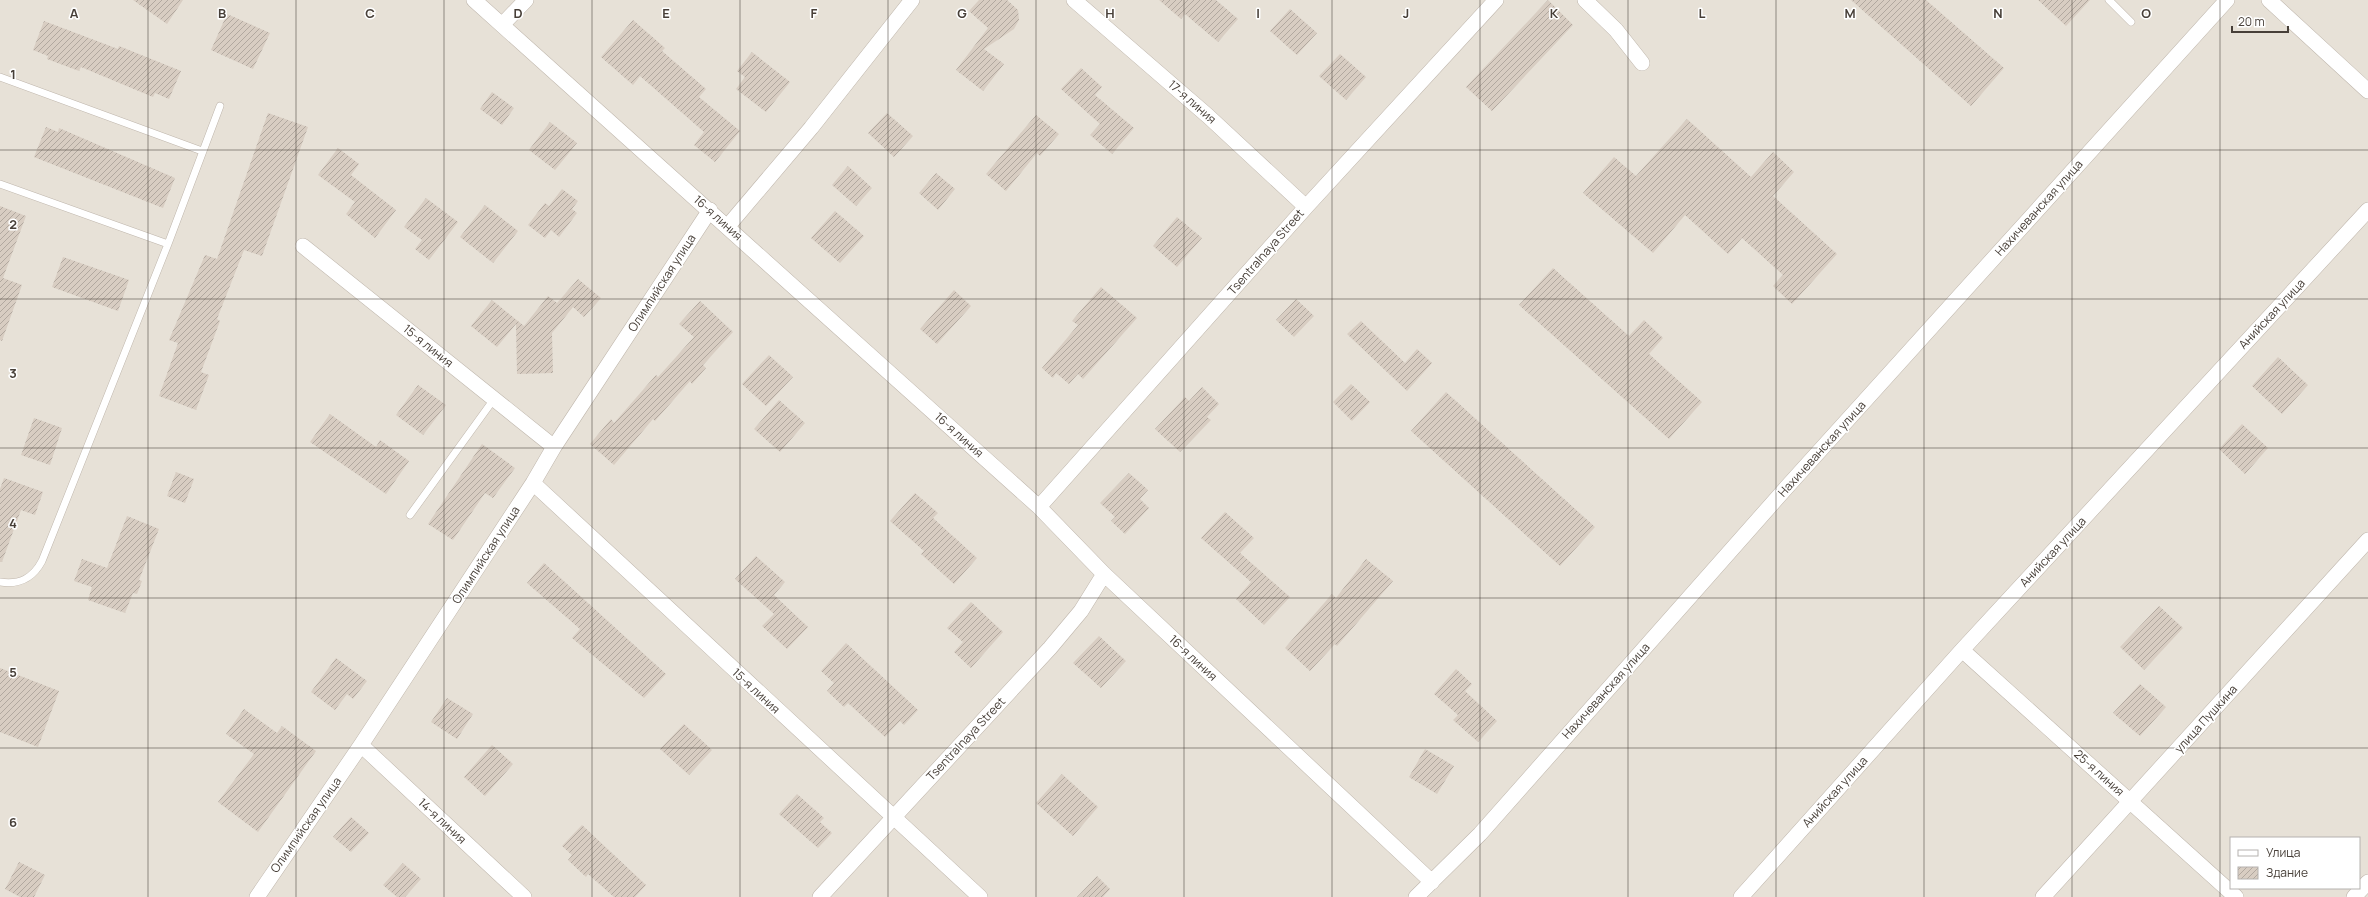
<svg xmlns="http://www.w3.org/2000/svg" width="2368" height="897" font-family="Manrope,sans-serif">
	<style>
		.residential { fill: #e7e1d7; fill-rule: evenodd }
		.building { fill: url(#building-hatch) }
		.lines { fill: none; stroke-linecap: round; stroke-linejoin: round }
		.service-casing { stroke: #bfb6ac; stroke-width: 8 }
		.minor-casing { stroke: #bfb6ac; stroke-width: 16 }
		.service { stroke: #fff; stroke-width: 7 }
		.minor { stroke: #fff; stroke-width: 15 }
		.grid { fill: none; stroke: #473f38; stroke-width: 1; stroke-opacity: 0.55 }
		.labels { text-anchor: middle; stroke-width: 3; stroke-linejoin: round; paint-order: stroke }
		.street-label { font-size: 12px; fill: #473f38; stroke: #fff }
		.grid-label { font-size: 13px; text-anchor: middle; font-weight: bold; fill: #473f38; stroke: #fff; stroke-width: 3; stroke-linejoin: round; paint-order: stroke }
	</style>
	<defs>
		<pattern id="building-hatch" width="6" height="6" patternUnits="userSpaceOnUse"><rect width="6" height="6" fill="#d8cdc2"/><path d="M-1 1l2-2M0 6l6-6M5 7l2-2" fill="none" stroke="#b1a89f"/></pattern>
	</defs>
	<rect width="100%" height="100%" fill="#f4efe9"/>
	<path class="residential" d="M0,0h2368v897h-2368zM2231,838h128v50h-128z"/>
	<path class="building" d="M133,0h50l-16,24z
		M979,0h28l11,10 1,10 -5,9 -30,20 20,15 -21,27 -27,-21 32,-42 -19,-17z
		M1159,0h57l22,19 -20,23 -33,-28 -4,5z
		M1548,0l25,25 -81,86 -26,-24z
		M1851,0h75l78,68 -33,38z
		M2038,0h52l-24,26z
		M1290,9l27,24 -20,22 -27,-24z
		M227,14l43,19 -17,36 -42,-19z
		M633,20l32,28 -3,3 44,38 -7,8 41,34 -25,31 -21,-17 10,-13 -64,-56 -7,9 -32,-28z
		M44,21l74,28 1,-3 62,25 -12,28 -14,-6 -2,4 -72,-30 -2,4 -32,-12 1,-3 -15,-6z
		M752,52l38,30 -24,30 -30,-23 9,-12 -8,-6z
		M1340,54l26,23 -20,23 -27,-24z
		M1081,68l21,19 -7,8 39,33 -22,26 -22,-19 10,-11 -39,-35z
		M492,92l22,16 -12,17 -22,-16z
		M268,113l40,14 -46,129 -18,-6 -27,69 3,2 -19,51 8,3 -13,35 -37,-14 19,-53 -9,-3 36,-85 12,4z
		M887,113l26,23 -19,21 -26,-24z
		M1036,115l23,19 -19,22 -3,-3 -31,38 -20,-17z
		M1687,119l64,58 22,-25 21,20 -21,24 64,58 -45,50 -19,-18 10,-11 -41,-37 -14,16 -43,-39 -32,38 -70,-60 31,-36 22,19z
		M550,122l27,21 -22,27 -26,-20z
		M46,127l12,5 1,-4 116,50 -12,30 -129,-51z
		M338,148l21,16 -8,11 45,35 -21,28 -29,-24 9,-12 -37,-27z
		M848,166l24,22 -16,18 -24,-21z
		M936,173l19,16 -17,21 -19,-17z
		M562,189l16,12 -6,8 5,4 -18,24 -8,-7 -6,8 -17,-13 17,-22 4,3z
		M426,198l32,24 -29,38 -14,-11 7,-9 -18,-13z
		M485,205l33,26 -25,32 -33,-26z
		M0,206l26,10 -23,62 19,7 -20,56 -2,-1z
		M835,211l29,25 -24,27 -29,-25z
		M1177,217l25,21 -25,29 -24,-21z
		M63,257l66,23 -11,31 -66,-24z
		M1553,268l76,68 15,-16 19,18 -14,16 53,48 -33,37 -150,-134z
		M578,279l23,19 -17,19 -11,-10 -21,26 1,40 -36,1 -1,-50 -19,23 -26,-21 21,-26 32,26 24,-30 9,7z
		M1101,287l36,31 -54,61 -5,-5 -9,10 -13,-11 -3,5 -11,-10 36,-43 -6,-4z
		M954,290l17,16 -34,38 -17,-15z
		M1296,299l18,17 -20,21 -18,-17z
		M700,301l33,31 -30,33 3,3 -14,16 -2,-3 -35,40 -2,-2 -39,46 -24,-21 21,-25 3,4 42,-48 2,2 36,-40 -15,-13z
		M1361,321l44,42 12,-14 15,14 -25,28 -60,-57z
		M769,355l24,22 -27,29 -24,-22z
		M2278,357l30,28 -26,29 -30,-28z
		M1351,384l19,18 -18,19 -19,-19z
		M418,385l28,20 -23,30 -27,-20z
		M1202,387l17,17 -12,13 4,3 -31,32 -25,-23 30,-32 4,4z
		M1446,392l149,135 -35,39 -149,-135z
		M779,400l26,23 -25,29 -26,-23z
		M330,414l46,33 4,-7 29,21 -23,33 -76,-52z
		M34,418l28,10 -12,37 -29,-10z
		M2242,424l26,24 -23,26 -26,-25z
		M482,444l33,24 -22,30 -8,-5 -32,47 -25,-16z
		M176,472l18,7 -9,24 -18,-7z
		M1129,473l19,17 -8,9 9,9 -24,26 -14,-13 4,-4 -15,-14z
		M4,478l39,14 -8,23 -14,-5 -19,52h-2v-73z
		M915,493l23,20 -5,5 44,40 -23,26 -33,-30 3,-3 -34,-30z
		M1225,512l29,26 -14,15 50,44 -26,28 -28,-26 15,-17 -50,-44z
		M127,516l32,13 -20,51 3,1 -5,13 -4,-1 -8,20 -37,-13 4,-13 -18,-6 8,-22 25,9z
		M756,556l29,26 -11,13 34,32 -21,22 -25,-23 12,-12 -39,-35z
		M1366,559l27,22 -56,65 -2,-2 -25,27 -25,-23 47,-54 4,4z
		M544,563l122,111 -22,24 -72,-60 8,-9 -53,-46z
		M971,602l32,30 -32,36 -17,-16 9,-10 -16,-14z
		M2159,606l24,22 -39,42 -24,-23z
		M1099,636l27,25 -25,27 -28,-25z
		M846,643l72,67 -14,15 -4,-4 -15,16 -37,-34 -4,4 -17,-16 7,-8 -13,-12z
		M336,658l31,23 -14,18 -6,-5 -12,16 -24,-18z
		M0,668l59,23 -21,56 -38,-15z
		M1456,669l16,15 -7,7 32,30 -19,21 -25,-22 5,-5 -24,-21z
		M2140,684l26,23 -26,29 -27,-23z
		M447,698l26,16 -16,25 -26,-17z
		M244,709l33,24 5,-7 34,25 -58,81 -40,-30 36,-48 -28,-20z
		M684,724l28,26 -23,25 -29,-26z
		M492,745l21,19 -28,32 -21,-19z
		M1425,749l29,17 -17,28 -28,-17z
		M1062,774l36,33 -25,29 -37,-33z
		M797,794l27,24 -4,4 12,11 -14,15 -39,-34z
		M351,817l18,16 -18,19 -18,-15z
		M582,825l64,60 -11,12h-21l-26,-23 -2,3 -18,-17 4,-5 -10,-9z
		M19,862l26,13 -11,22h-14l-15,-8z
		M403,863l18,16 -16,18h-8l-14,-12z
		M1097,876l13,13 -7,8h-26z"/>
	<g class="lines">
		<g class="service-casing">
			<path id="service" d="M2109,0l22,22
				M0,77l202,74
				M0,184l168,60
				M410,515l84,-116
				M0,582c20,3 33,-4 42,-21l126,-317 52,-138"/>
		</g>
		<g class="minor-casing">
			<path id="minor" d="M474,0l565,507 65,67 328,308
				M1074,0l134,116 98,91
				M1585,0l31,30 26,33
				M2269,0l99,91
				M502,25l24,-25
				M728,226l83,-98 101,-128
				M303,246l251,201
				M533,483l447,414
				M1039,507l267,-300 190,-207
				M1962,650l274,247
				M361,745l163,152
				M257,897l104,-152 172,-262 21,-36 156,-237
				M820,897l230,-249 31,-37 23,-37
				M1416,897l64,-63 306,-346 441,-488
				M1741,897l221,-247 406,-440
				M2043,897l325,-357
				M2354,897l14,-15"/>
		</g>
		<use href="#service" class="service"/>
		<use href="#minor" class="minor"/>
	</g>
	<path class="grid" d="M148,0v897M296,0v897M444,0v897M592,0v897M740,0v897M888,0v897M1036,0v897M1184,0v897M1332,0v897M1480,0v897M1628,0v897M1776,0v897M1924,0v897M2072,0v897M2220,0v897M0,150h2368M0,299h2368M0,448h2368M0,598h2368M0,748h2368"/>
	<g class="labels">
		<g class="street-label">
			<text transform="translate(1192 102) rotate(41)" y="4">17-я линия</text>
			<text transform="translate(2039 208) rotate(-48)" y="4">Нахичеванская улица</text>
			<text transform="translate(718 218) rotate(42)" y="4">16-я линия</text>
			<text transform="translate(1266 252) rotate(-49)" y="4">Tsentralnaya Street</text>
			<text transform="translate(662 283) rotate(-57)" y="4">Олимпийская улица</text>
			<text transform="translate(2272 314) rotate(-47)" y="4">Анийская улица</text>
			<text transform="translate(428 346) rotate(39)" y="4">15-я линия</text>
			<text transform="translate(959 435) rotate(42)" y="4">16-я линия</text>
			<text transform="translate(1822 449) rotate(-48)" y="4">Нахичеванская улица</text>
			<text transform="translate(2053 552) rotate(-47)" y="4">Анийская улица</text>
			<text transform="translate(486 555) rotate(-57)" y="4">Олимпийская улица</text>
			<text transform="translate(1193 658) rotate(43)" y="4">16-я линия</text>
			<text transform="translate(756 691) rotate(43)" y="4">15-я линия</text>
			<text transform="translate(1606 691) rotate(-48)" y="4">Нахичеванская улица</text>
			<text transform="translate(2206 719) rotate(-48)" y="4">улица Пушкина</text>
			<text transform="translate(966 739) rotate(-47)" y="4">Tsentralnaya Street</text>
			<text transform="translate(2099 773) rotate(42)" y="4">25-я линия</text>
			<text transform="translate(1835 792) rotate(-48)" y="4">Анийская улица</text>
			<text transform="translate(442 821) rotate(43)" y="4">14-я линия</text>
			<text transform="translate(306 825) rotate(-55)" y="4">Олимпийская улица</text>
		</g>
	</g>
	<g class="grid-label">
		<text x="74" y="18">A</text>
		<text x="222" y="18">B</text>
		<text x="370" y="18">C</text>
		<text x="518" y="18">D</text>
		<text x="666" y="18">E</text>
		<text x="814" y="18">F</text>
		<text x="962" y="18">G</text>
		<text x="1110" y="18">H</text>
		<text x="1258" y="18">I</text>
		<text x="1406" y="18">J</text>
		<text x="1554" y="18">K</text>
		<text x="1702" y="18">L</text>
		<text x="1850" y="18">M</text>
		<text x="1998" y="18">N</text>
		<text x="2146" y="18">O</text>
		<text x="13" y="79">1</text>
		<text x="13" y="229">2</text>
		<text x="13" y="378">3</text>
		<text x="13" y="528">4</text>
		<text x="13" y="677">5</text>
		<text x="13" y="827">6</text>
	</g>
	<rect x="2230" y="837" width="130" height="52" fill="#ffffff" stroke="#b5b2af"/>
	<rect x="2238" y="850" width="20" height="6" fill="#ffffff" stroke="#b5b2af"/>
	<text x="2266" y="857" font-size="12" fill="#473f38">Улица</text>
	<rect x="2238" y="867" width="20" height="12" fill="url(#building-hatch)" stroke="#b5b2af"/>
	<text x="2266" y="877" font-size="12" fill="#473f38">Здание</text>
	<path d="M2232 26v6h56v-6" fill="none" stroke="#473f38" stroke-width="2"/>
	<text x="2238" y="26" font-size="12" fill="#473f38" stroke="#ffffff" stroke-width="3" paint-order="stroke">20 m</text>
</svg>
